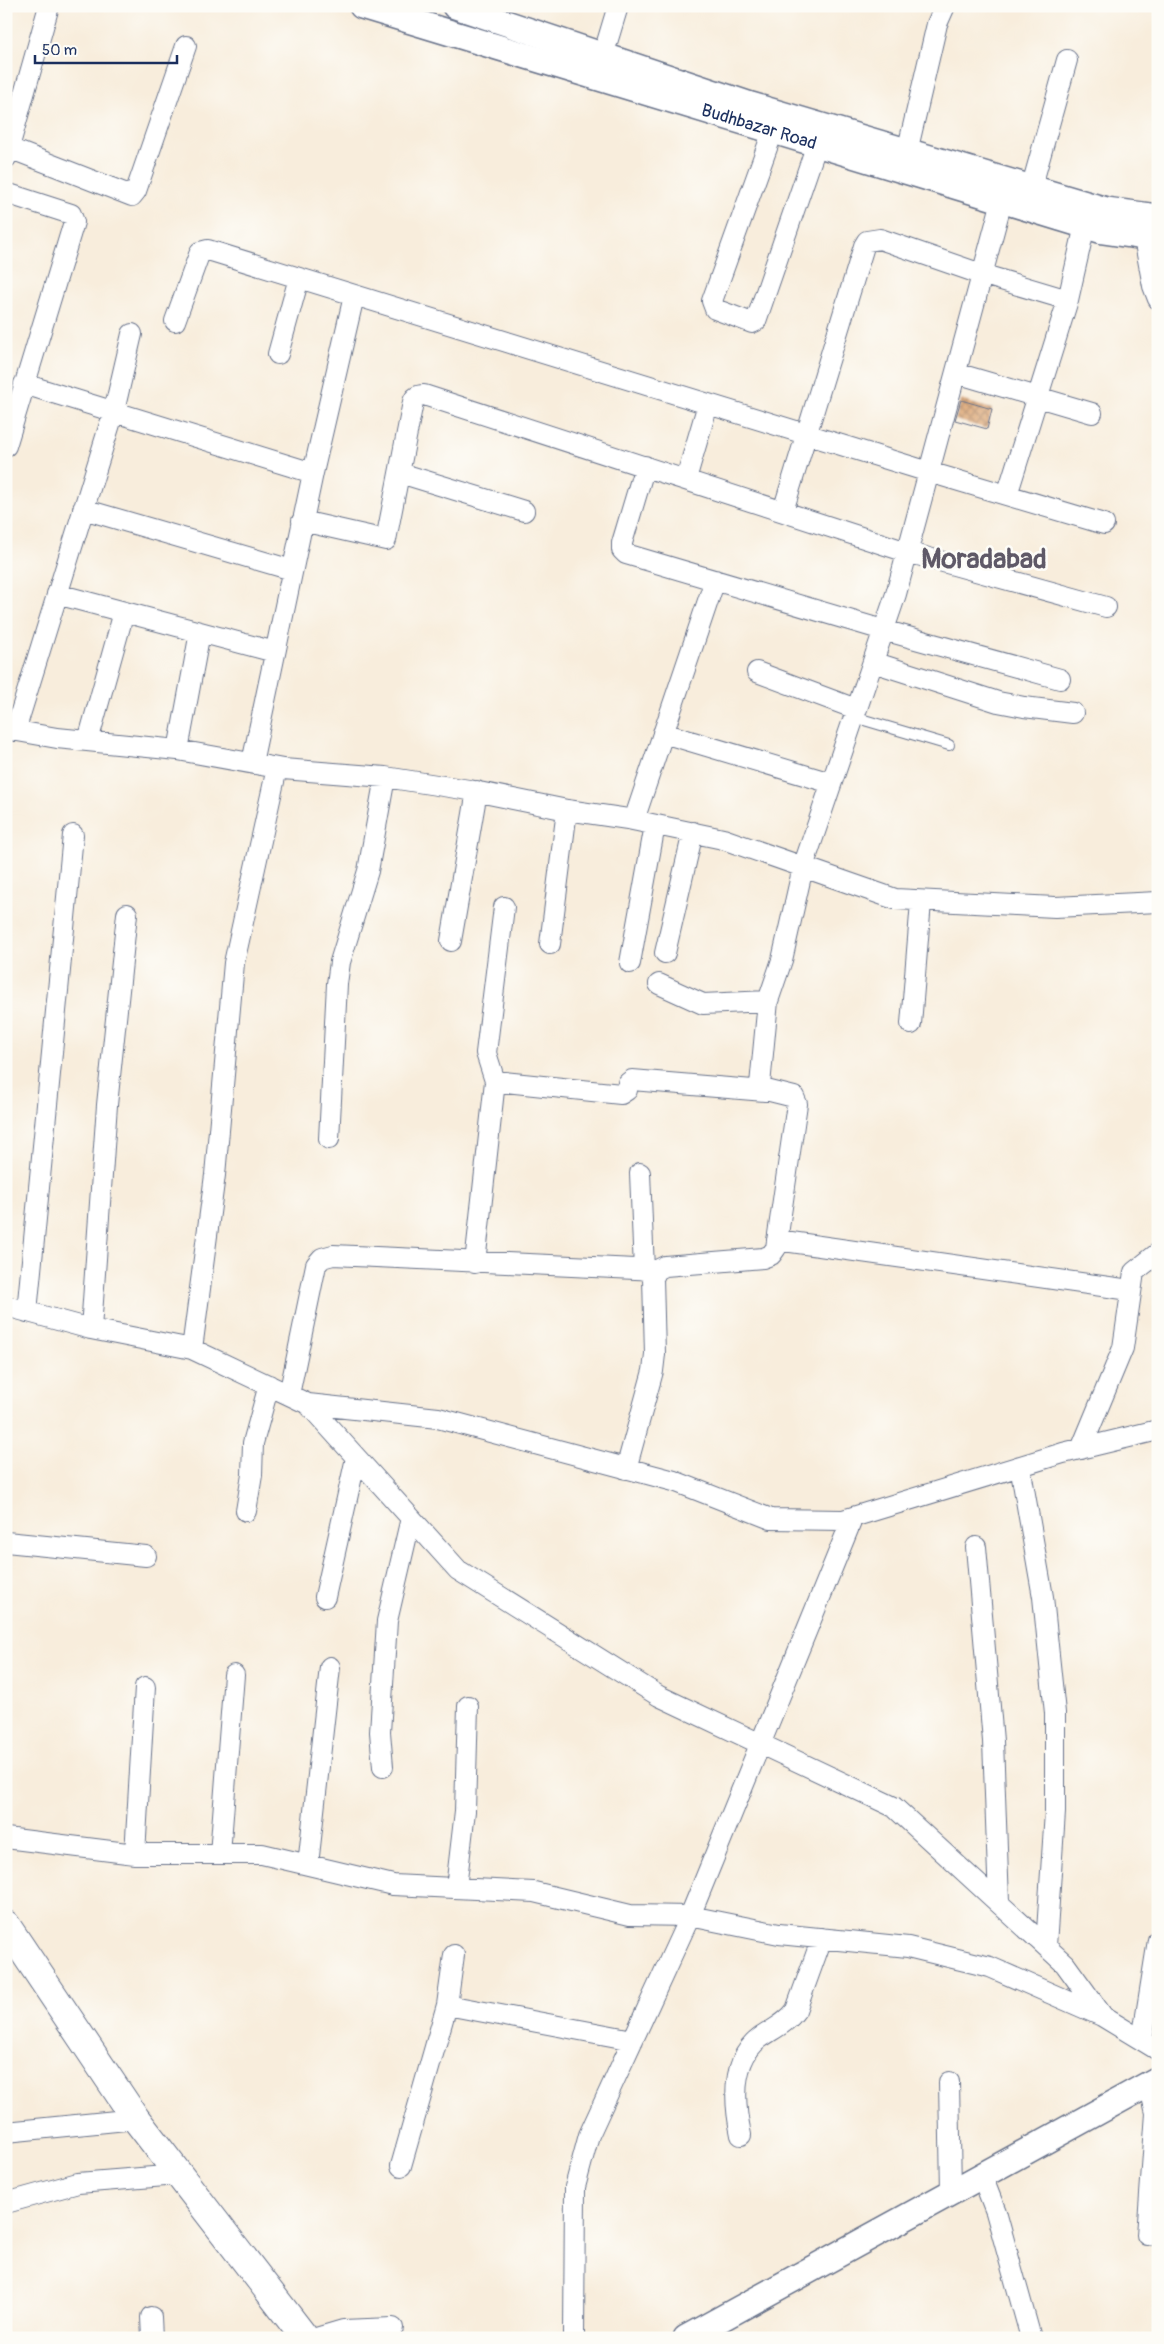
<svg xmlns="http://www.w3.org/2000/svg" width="1164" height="2344" font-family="Pangolin,sans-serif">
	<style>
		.building { fill: url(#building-cross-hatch) }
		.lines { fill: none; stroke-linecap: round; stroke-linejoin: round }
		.service-casing { stroke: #68728a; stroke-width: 12 }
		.minor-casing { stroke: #68728a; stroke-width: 22 }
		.tertiary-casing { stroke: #68728a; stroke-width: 28 }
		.secondary-casing { stroke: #68728a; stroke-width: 30 }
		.service { stroke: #fff; stroke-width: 10 }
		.minor { stroke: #fff; stroke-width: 20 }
		.tertiary { stroke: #fff; stroke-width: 25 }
		.secondary { stroke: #fff; stroke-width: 28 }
		.labels { text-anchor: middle; stroke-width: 5; stroke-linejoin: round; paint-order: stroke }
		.street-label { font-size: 18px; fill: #1b2f5e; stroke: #fdfcf7 }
		.town-label { font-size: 28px; font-weight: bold; fill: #5f5967; stroke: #fdfcf7 }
	</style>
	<defs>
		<pattern id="building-cross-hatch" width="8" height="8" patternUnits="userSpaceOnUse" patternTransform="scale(1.25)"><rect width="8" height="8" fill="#dca777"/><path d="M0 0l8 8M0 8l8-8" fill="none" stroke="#b28865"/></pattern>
	</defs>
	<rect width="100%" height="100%" fill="#fdfcf7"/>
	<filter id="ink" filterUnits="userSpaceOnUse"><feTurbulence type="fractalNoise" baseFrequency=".02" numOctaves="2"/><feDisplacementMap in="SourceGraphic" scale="10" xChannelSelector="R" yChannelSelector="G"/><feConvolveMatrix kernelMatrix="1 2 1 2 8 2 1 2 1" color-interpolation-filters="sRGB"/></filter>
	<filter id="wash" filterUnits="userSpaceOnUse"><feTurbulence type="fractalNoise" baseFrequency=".0096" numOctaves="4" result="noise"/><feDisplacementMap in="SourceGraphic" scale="20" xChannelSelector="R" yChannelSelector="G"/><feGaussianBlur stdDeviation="1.12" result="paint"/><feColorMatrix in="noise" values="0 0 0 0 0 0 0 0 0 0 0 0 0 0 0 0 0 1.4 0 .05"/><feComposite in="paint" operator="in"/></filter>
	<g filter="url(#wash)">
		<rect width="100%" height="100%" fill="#f8eddc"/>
		<g id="blocks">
			<path class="building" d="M961,400l31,9 -5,20 -32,-9z"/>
		</g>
	</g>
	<g filter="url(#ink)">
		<use href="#blocks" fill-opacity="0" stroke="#68728a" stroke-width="1"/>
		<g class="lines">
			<g class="service-casing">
				<path id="service" d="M854,717l95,28"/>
			</g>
			<g class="minor-casing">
				<path id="minor" d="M599,69l19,-63
					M773,131l-61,170 3,8 37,14 4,-2 61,-177
					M9,148l123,48 4,-5 50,-145
					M907,152l30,-128 8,-18
					M6,158l43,-152
					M1031,189l36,-129
					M6,193l65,21 3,8 -68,224
					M1144,238l9,48 5,13
					M175,321l25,-69 8,-2 721,222 175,52
					M278,354l21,-76
					M956,373l136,40
					M24,384l289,89
					M645,466l-23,77v7l4,4 257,76 177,49
					M400,473l124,38
					M686,479l22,-75
					M1007,495l61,-195 17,-75
					M83,509l209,61
					M783,511l81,-265 3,-5 13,-2 101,35 87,26
					M302,521l84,19 27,-138c2,-6 5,-7 11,-7l483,157 199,55
					M57,594l218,58
					M873,662l125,40 26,5 49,6
					M757,672l99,37
					M6,729l51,9 121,12 105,19 102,8 84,13 98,20 61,9 95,20 172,60 160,8 103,-5
					M15,731l99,-320 18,-77
					M663,733l168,50
					M88,741l36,-129
					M178,750l22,-118
					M252,763l61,-290 41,-177
					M634,820l81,-240
					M451,941l26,-150
					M550,944l17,-134
					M665,953l28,-121
					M630,963l25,-138
					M659,984l44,20 65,-3
					M911,1024l10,-122
					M495,1081l126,13 6,-4 1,-7 4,-3 133,11
					M329,1139l8,-155 3,-22 28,-91 17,-94
					M640,1173l4,97
					M777,1240l353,50
					M475,1263l20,-182 -9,-28 18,-146
					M6,1306l85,23 101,20 116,55 130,14 236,63 97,38 72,1 220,-67 95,-23
					M27,1312l46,-477
					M91,1329l16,-224 20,-191
					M192,1349l23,-174 19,-212 43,-195
					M289,1395l27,-130 6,-7 11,-3 324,15
					M308,1404l150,166 201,126 235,111 171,157 37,51
					M1081,1449l42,-101 11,-76 24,-19
					M1020,1466l23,131 12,116v99l-9,134
					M626,1469l27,-98 2,-17 -2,-76 4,-8 8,-4 98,-8 8,-3 5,-7 21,-144 -3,-7 -32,-8 -2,-4 8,-84 14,-41 21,-93 93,-273 110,-408
					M246,1511l6,-36 1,-32 16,-58
					M6,1542l140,14
					M976,1547l17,194 6,161
					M325,1597l31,-139
					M383,1767l-3,-35 7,-111 24,-103
					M6,1838l129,16h127l131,31 141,7 96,23 60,1 89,18 129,13 82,20 112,49 56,34
					M135,1854l10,-167
					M220,1854l14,-179
					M308,1865l22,-198
					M456,1888l9,-77 3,-105
					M447,2005l186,35
					M1142,2040l16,-100
					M949,2082l2,109
					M6,2132l130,-13
					M741,2135c-7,-32 -10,-75 19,-97 13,-9 27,-15 36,-28l26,-72
					M401,2166l46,-161 7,-50
					M982,2176l14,36 35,126
					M6,2203l72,-20 100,-8
					M1147,2235l9,-122 -7,-29
					M151,2317l1,21
					M316,2338l27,-8 50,-2
					M574,2338l1,-151 14,-52 101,-219 163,-399"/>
			</g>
			<g class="tertiary-casing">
				<g id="tertiary">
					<path id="s1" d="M362,6l741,225 55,8"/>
					<path d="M455,6l296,99 355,105 52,7"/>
					<path d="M686,2338l472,-259"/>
				</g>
			</g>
			<g class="secondary-casing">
				<path id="secondary" d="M6,1925l130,194 169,219"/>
			</g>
			<use href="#service" class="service"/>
			<use href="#minor" class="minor"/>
			<use href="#tertiary" class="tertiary"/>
			<use href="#secondary" class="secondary"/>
		</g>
	</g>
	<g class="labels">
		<g class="street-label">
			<text dy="6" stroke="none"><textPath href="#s1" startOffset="415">Budhbazar Road</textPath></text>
		</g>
		<g class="town-label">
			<text x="984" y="568">Moradabad</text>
		</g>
	</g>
	<rect width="1164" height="2344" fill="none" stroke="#fdfcf7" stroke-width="25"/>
	<path d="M35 55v8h142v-8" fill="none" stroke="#1b2f5e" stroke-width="2.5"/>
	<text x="42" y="55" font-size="15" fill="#1b2f5e" stroke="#fdfcf7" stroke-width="4" paint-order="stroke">50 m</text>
</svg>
